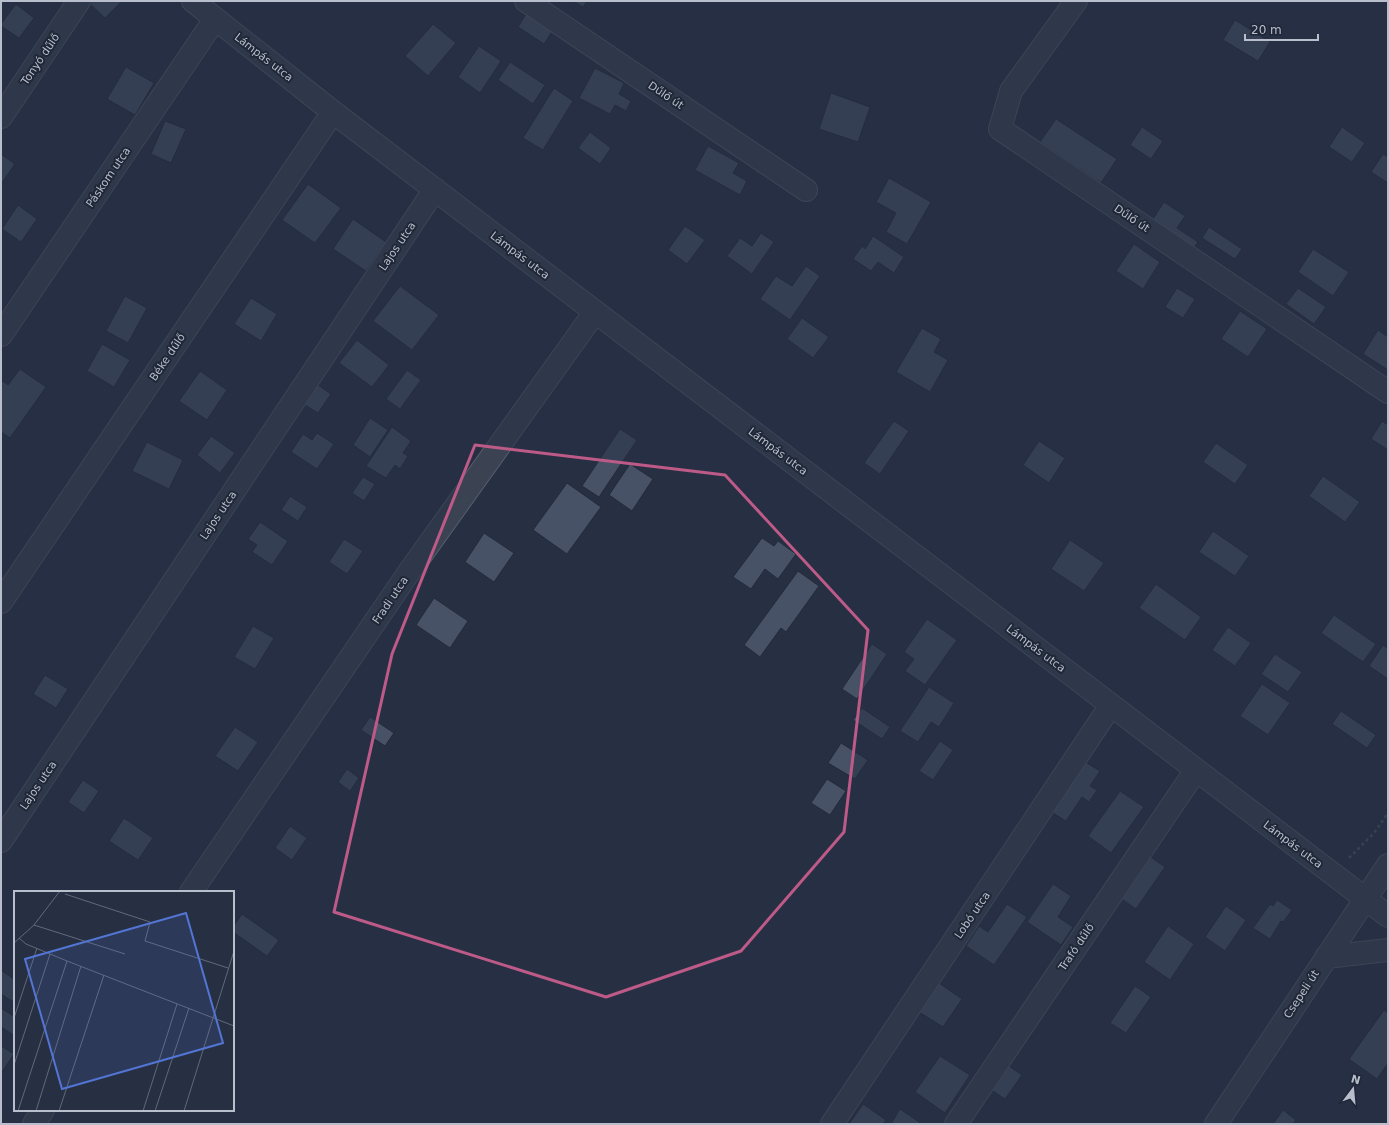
<svg xmlns="http://www.w3.org/2000/svg" width="1389" height="1125" font-family="'DejaVu Sans',sans-serif">
	<style>
		.building { fill: #485267; stroke: #222a3a }
		.lines { fill: none; stroke-linecap: round; stroke-linejoin: round }
		.street-casing { stroke: #565e6d; stroke-width: 24 }
		.path { stroke: #475b60; stroke-width: 2.5; stroke-dasharray: 3 3; stroke-linecap: butt }
		.street { stroke: #3b4352; stroke-width: 22 }
		.marked { fill: none; stroke: #be5a88; stroke-width: 3; stroke-linejoin: round }
		.labels { text-anchor: middle; stroke-width: 4; stroke-linejoin: round; paint-order: stroke }
		.street-label { font-size: 11px; fill: #b8becc; stroke: #202838 }
		.inset-road { fill: none; stroke: #61697a; stroke-width: 1 }
		.view { fill: #5375d4; fill-opacity: 0.15; stroke: #5375d4; stroke-width: 2 }
		.inset-edge { fill: none; stroke: #b8becc; stroke-width: 2 }
	</style>
	<rect width="100%" height="100%" fill="#273043"/>
	<path class="building" d="M92,1h30l-17,17 -15,-14z
		M573,1h14l-4,6z
		M16,4l18,14 -15,20 -18,-12v-2z
		M529,9l26,18 -11,17 -26,-17z
		M1235,20l35,22 -12,19 -35,-21z
		M433,24l23,19 -28,33 -23,-20z
		M479,46l22,15 -21,32 -22,-16z
		M510,62l35,23 -12,19 -35,-24z
		M126,67l28,16 -19,32 -28,-16z
		M595,68l29,15 -5,11 12,7 -5,10 -11,-6 -5,9 -31,-16z
		M554,88l19,13 -30,49 -20,-12z
		M831,93l39,14 -12,35 -39,-13z
		M1056,119l61,40 -16,24 -61,-41z
		M165,121l21,8 -15,34 -20,-9z
		M1142,127l21,14 -12,18 -21,-14z
		M1342,127l23,16 -13,19 -23,-15z
		M590,132l21,16 -11,16 -22,-16z
		M708,146l31,17 -6,10 14,8 -7,14 -45,-25z
		M1,154l14,10 -14,20z
		M1383,154l5,3v26l-17,-11z
		M889,178l42,24 -24,42 -21,-12 10,-19 -20,-11z
		M308,184l33,24 -26,35 -33,-23z
		M1164,202l21,14 -8,12 21,14 -7,10 -42,-27z
		M18,205l19,14 -16,23 -19,-13z
		M353,219l33,23 -20,29 -33,-22z
		M685,226l20,14 -18,24 -19,-14z
		M1209,227l33,22 -7,10 -33,-21z
		M761,233l13,9 -22,32 -25,-18 13,-18 12,8z
		M873,236l31,21 -10,16 -16,-11 -7,9 -18,-12 9,-13 3,3z
		M1134,244l26,18 -17,27 -27,-18z
		M1313,249l36,23 -16,24 -35,-24z
		M806,266l14,10 -30,44 -30,-21 16,-23 16,10z
		M400,286l39,29 -27,35 -39,-29z
		M1177,288l18,11 -12,19 -18,-11z
		M1298,288l28,19 -12,17 -28,-20z
		M125,296l22,12 -19,35 -22,-12z
		M251,298l26,16 -16,27 -27,-17z
		M1240,311l27,18 -19,28 -27,-18z
		M802,318l27,19 -16,21 -26,-19z
		M922,328l19,11 -7,13 14,8 -18,32 -34,-20z
		M1378,330l10,7v33l-25,-16z
		M357,340l32,25 -17,22 -33,-24z
		M102,344l28,16 -16,27 -27,-16z
		M20,369l26,18 -36,51 -9,-6v-48l2,-3 5,4z
		M407,370l14,10 -21,29 -14,-10z
		M200,371l27,19 -20,30 -28,-19z
		M315,383l16,11 -13,19 -16,-10z
		M370,418l18,12 -18,27 -17,-12z
		M894,421l15,10 -29,43 -16,-11z
		M1382,421l6,4v25l-17,-11z
		M392,427l19,14 -8,12 5,3 -8,13 -5,-4 -9,13 -20,-12z
		M620,429l17,11 -38,57 -17,-11z
		M317,433l17,11 -17,25 -26,-17 12,-18 9,6z
		M211,436l24,17 -15,20 -23,-18z
		M1039,441l26,17 -16,25 -26,-18z
		M147,442l36,18 -14,29 -37,-18z
		M1216,443l32,22 -13,19 -32,-22z
		M630,464l23,15 -21,32 -23,-16z
		M1323,476l37,26 -15,20 -36,-26z
		M363,477l12,7 -11,17 -12,-8z
		M567,483l34,24 -34,47 -34,-24z
		M290,496l17,11 -9,14 -17,-11z
		M260,522l28,19 -16,24 -20,-13 5,-7 -9,-6z
		M1213,531l36,25 -14,20 -36,-24z
		M484,533l30,20 -20,29 -29,-20z
		M762,538l12,8 4,-5 18,13 -18,25 -13,-10 -14,20 -18,-12z
		M344,539l19,12 -16,23 -18,-12z
		M1070,540l34,23 -20,28 -33,-22z
		M798,571l21,15 -33,46 -5,-4 -21,29 -16,-12z
		M1156,584l45,33 -16,23 -46,-32z
		M434,598l34,23 -18,27 -34,-23z
		M1334,615l42,29 -13,18 -42,-29z
		M927,619l30,21 -32,45 -20,-14 9,-12 -10,-7z
		M253,626l21,12 -19,31 -21,-12z
		M1228,627l23,16 -16,23 -23,-16z
		M872,644l15,10 -30,45 -15,-10z
		M1383,645l5,4v30l-19,-13z
		M1275,654l27,18 -14,20 -27,-18z
		M45,675l23,14 -12,19 -23,-14z
		M1262,684l28,19 -22,32 -28,-19z
		M929,687l25,16 -15,24 -8,-5 -13,20 -18,-11z
		M862,708l28,19 -8,12 -29,-19z
		M1341,711l35,24 -9,13 -35,-24z
		M370,717l24,16 -9,13 -24,-16z
		M235,727l23,15 -20,29 -23,-15z
		M940,741l13,9 -20,30 -14,-9z
		M841,743l27,17 -13,19 -27,-16z
		M1082,760l18,11 -10,15 7,4 -8,12 -7,-5 -16,24 -18,-11z
		M347,769l12,9 -9,13 -12,-9z
		M827,779l19,12 -16,24 -19,-12z
		M83,780l16,11 -15,22 -16,-11z
		M1120,791l24,16 -33,46 -23,-17z
		M124,818l29,20 -15,22 -29,-19z
		M290,826l17,12 -15,22 -17,-12z
		M1145,853l20,14 -29,42 -20,-14z
		M1053,884l18,12 -13,21 15,10 -12,18 -34,-23z
		M1277,900l15,10 -9,12 -2,-1 -11,18 -17,-11 17,-24 3,2z
		M1007,904l20,13 -33,48 -28,-19 13,-20 9,6z
		M1226,906l20,14 -21,31 -20,-14z
		M242,914l37,26 -12,16 -34,-24v-5z
		M1168,926l26,18 -24,36 -26,-18z
		M1,970l14,10v23l-14,-9z
		M939,983l23,16 -19,28 -24,-15z
		M1135,986l16,11 -25,36 -16,-10z
		M1,1008l14,9v19l-14,-9z
		M1384,1010l4,3v50l-11,16 -28,-20z
		M1,1046l13,8 -12,18 -1,-1z
		M940,1056l30,19 -25,38 -30,-21z
		M1006,1064l16,11 -17,24 -15,-10z
		M863,1104l23,16 -3,4h-34z
		M900,1109l22,15h-31z
		M1283,1110l13,10 -3,4h-20z"/>
	<g class="lines">
		<g class="street-casing">
			<path id="street" d="M193,1l140,111 1055,804
				M526,1l280,189
				M1076,1l-65,90 -11,38 388,263
				M1,117l78,-116
				M1,335l214,-316
				M1,602l332,-490
				M1,841l434,-652
				M191,892l218,-320 186,-260
				M1326,957l62,-7
				M34,1124l9,-14
				M832,1124l279,-419
				M956,1124l240,-354
				M1216,1124l172,-259"/>
		</g>
		<path class="path" d="M1349,858l25,-25 14,-20"/>
		<use href="#street" class="street"/>
	</g>
	<path d="M0 0H1389V1125H0ZM475,445l250,30 143,155 -24,202 -103,119 -135,46 -272,-85 58,-258z" fill="#273043" fill-opacity=".55" fill-rule="evenodd"/>
	<path class="marked" d="M475,445l250,30 143,155 -24,202 -103,119 -135,46 -272,-85 58,-258z"/>
	<g class="labels">
		<g class="street-label">
			<text transform="translate(264 57) rotate(38)" y="4">Lámpás utca</text>
			<text transform="translate(40 59) rotate(-56)" y="4">Tonyó dűlő</text>
			<text transform="translate(666 95) rotate(34)" y="4">Dűlő út</text>
			<text transform="translate(108 177) rotate(-56)" y="4">Páskom utca</text>
			<text transform="translate(1132 218) rotate(34)" y="4">Dűlő út</text>
			<text transform="translate(397 246) rotate(-56)" y="4">Lajos utca</text>
			<text transform="translate(520 255) rotate(37)" y="4">Lámpás utca</text>
			<text transform="translate(167 357) rotate(-56)" y="4">Béke dűlő</text>
			<text transform="translate(778 451) rotate(37)" y="4">Lámpás utca</text>
			<text transform="translate(218 515) rotate(-56)" y="4">Lajos utca</text>
			<text transform="translate(390 600) rotate(-56)" y="4">Fradi utca</text>
			<text transform="translate(1036 648) rotate(37)" y="4">Lámpás utca</text>
			<text transform="translate(38 785) rotate(-56)" y="4">Lajos utca</text>
			<text transform="translate(1293 844) rotate(37)" y="4">Lámpás utca</text>
			<text transform="translate(972 915) rotate(-56)" y="4">Lobó utca</text>
			<text transform="translate(1076 947) rotate(-56)" y="4">Trafó dűlő</text>
			<text transform="translate(1301 994) rotate(-57)" y="4">Csepeli út</text>
		</g>
	</g>
	<g transform="translate(14 891)">
		<rect width="220" height="220" fill="#273043"/>
		<path class="inset-road" d="M51,3l85,28 -5,19 83,27M20,34l91,29M5,47l7,6 41,17 167,65M0,52l20,-18 26,-34M0,127l23,-70M0,174l36,-111M4,220l49,-150M22,220l45,-145M45,220l45,-136M129,220l34,-107M141,220l34,-103M170,220l50,-160"/>
		<path class="view" d="M172,22l37,130 -161,46 -37,-130z"/>
		<rect width="220" height="220" class="inset-edge"/>
	</g>
	<rect width="1389" height="1125" fill="none" stroke="#b8becc" stroke-width="4"/>
	<g transform="translate(1353 1089) rotate(16)" stroke="#202838" stroke-width="3" paint-order="stroke">
	<path d="M0-3L7 15L0 10L-7 15Z" fill="#b8becc"/>
	<text y="-6" font-size="11" font-weight="bold" text-anchor="middle" fill="#b8becc">N</text>
	</g>
	<path d="M1245 34v6h73v-6" fill="none" stroke="#b8becc" stroke-width="2"/>
	<text x="1251" y="34" font-size="12" fill="#b8becc" stroke="#202838" stroke-width="3" paint-order="stroke">20 m</text>
</svg>
